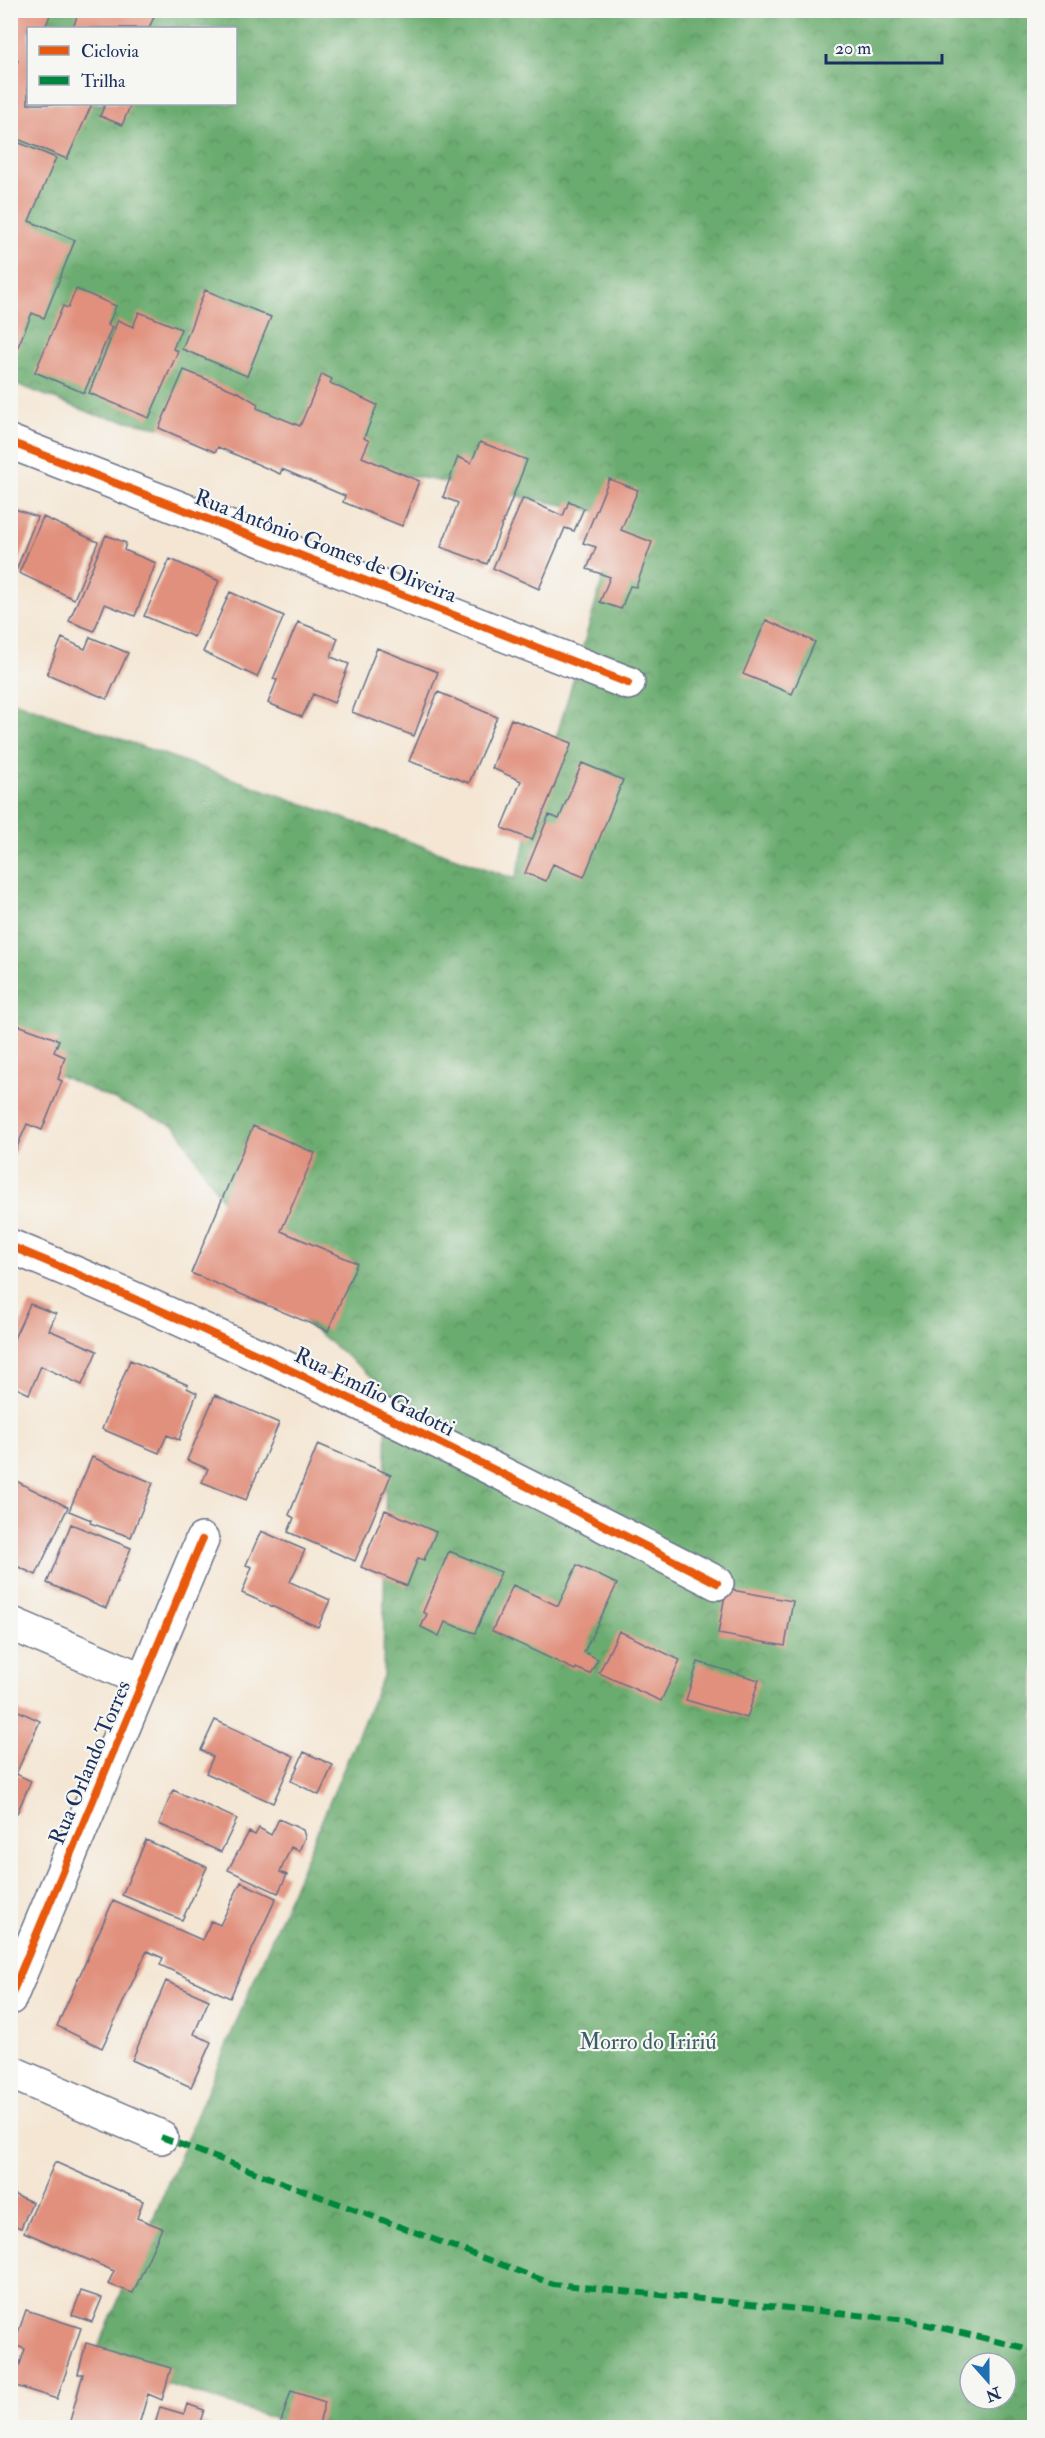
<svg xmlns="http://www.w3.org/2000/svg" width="1045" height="2438" font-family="'IM FELL Double Pica',serif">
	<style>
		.forest { fill: url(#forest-crowns); stroke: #436e66; stroke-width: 1.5; fill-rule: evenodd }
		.building { fill: #e1907d }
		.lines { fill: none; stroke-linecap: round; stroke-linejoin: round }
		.street-casing { stroke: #676f87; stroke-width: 36 }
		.street { stroke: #fff; stroke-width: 33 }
		.quiet { stroke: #00873e; stroke-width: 6; stroke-dasharray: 12 6; stroke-linecap: butt }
		.cycleway-casing { stroke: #f6f6f2; stroke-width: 11 }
		.cycleway { stroke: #e8590c; stroke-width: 8 }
		.labels { text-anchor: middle; stroke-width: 4.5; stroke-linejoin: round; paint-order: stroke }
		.street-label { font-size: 22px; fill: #1b2f5e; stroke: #f6f6f2 }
		.park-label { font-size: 22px; fill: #3a5d68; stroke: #f6f6f2 }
	</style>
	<defs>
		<pattern id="forest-crowns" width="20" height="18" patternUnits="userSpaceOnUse" patternTransform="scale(1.5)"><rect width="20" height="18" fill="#6bac6f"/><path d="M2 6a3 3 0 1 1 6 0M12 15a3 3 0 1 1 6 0" fill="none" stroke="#578c5e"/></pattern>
	</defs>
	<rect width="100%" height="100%" fill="#f6f6f2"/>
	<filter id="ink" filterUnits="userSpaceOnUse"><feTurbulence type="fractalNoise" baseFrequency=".0167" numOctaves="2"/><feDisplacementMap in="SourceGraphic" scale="12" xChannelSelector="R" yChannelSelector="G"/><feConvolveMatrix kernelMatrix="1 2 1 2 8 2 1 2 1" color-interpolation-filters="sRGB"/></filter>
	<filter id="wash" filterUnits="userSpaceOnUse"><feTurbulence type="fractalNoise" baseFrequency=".008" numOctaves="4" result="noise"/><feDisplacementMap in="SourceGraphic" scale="24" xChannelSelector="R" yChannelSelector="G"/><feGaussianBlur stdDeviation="1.35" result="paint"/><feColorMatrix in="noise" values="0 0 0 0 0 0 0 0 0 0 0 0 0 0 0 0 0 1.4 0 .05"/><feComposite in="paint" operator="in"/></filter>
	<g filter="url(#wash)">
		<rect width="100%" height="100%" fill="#f4e6d3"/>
		<path class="forest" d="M11,11h1023v2416h-734l-207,-67 290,-684 4,-287 -93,-76 -118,-186 -165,-73v-354l504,179 106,-363 -525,-101 -85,-33zM28,28h208v76h-208zM970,2363h36v36h-36z"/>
		<g id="blocks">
			<path class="building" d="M10,10h42l-7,18h-17v76h64l-25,55 -57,-23v-60l8,-15 -8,-2z
				M79,10h78l-8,18h-76z
				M105,104h26l-9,21 -22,-9z
				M10,139l46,19 -27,63 46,19 -31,78 -12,-5 -20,48h-2z
				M76,289l40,17 -8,19 4,2 -28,66 -49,-21 28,-66 5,2z
				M205,290l66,27 -24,59 -65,-27z
				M139,312l42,17 -8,20 5,2 -29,67 -60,-25 29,-73 15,7z
				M184,370l56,23 18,11 -1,4 43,18 22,-52 10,5 -2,4 47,22 -13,33 5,3 -7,16 57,24 -17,45 -59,-24 2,-6 -63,-27 -2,5 -62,-27 -3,5 -56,-24z
				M480,442l47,18 -40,104 -46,-17 17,-44 -15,-6 15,-40 13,6z
				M609,479l29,11 -17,40 31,12 -16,45 -6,-1 -9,23 -21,-7 10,-25 -23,-8 9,-22 -13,-4z
				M523,498l40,18 6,-15 15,7 -10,23 -9,-3 -26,61 -46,-21z
				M10,507l27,10 -26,66h-1z
				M43,517l55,25 -24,57 -55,-26z
				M106,535l20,8 -2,7 32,13 -21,53 -30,-12 -11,27 -25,-10z
				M170,559l49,22 -25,56 -50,-21z
				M230,592l54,24 -27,61 -54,-25z
				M766,620l49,22 -23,52 -49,-20z
				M298,622l40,16 -7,19 18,7 -15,39 -21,-9 -11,23 -34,-14 9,-23 -4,-1z
				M90,637l38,16 -21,46 -60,-25 15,-36 23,11z
				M377,648l61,24 -24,64 -62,-24z
				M438,692l59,25 -28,66 -60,-22z
				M511,719l61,24 -40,97 -30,-12 19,-47 -29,-13z
				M582,763l41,17 -39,97 -31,-13 -7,17 -21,-8 24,-58 10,4z
				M18,1025l41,15 -5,12 11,5 -7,22 4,2 -20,49 -15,-6 -14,32 -3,-1v-114z
				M253,1126l62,27 -34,78 76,32 -29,68 -137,-58z
				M30,1304l26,10 -7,16 48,21 -15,34 -41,-19 -12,28 -19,-9v-38z
				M130,1360l58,25 -1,3 10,5 -18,47 -12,-5 -8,18 -57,-24z
				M215,1395l64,28 -33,77 -44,-18 6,-13 -21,-9z
				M318,1444l73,31 -36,86 -67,-29 6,-14 -5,-3z
				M92,1457l61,26 -22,54 -41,-14 1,-3 -22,-9z
				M10,1478l58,29 -32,68 -26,-12z
				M385,1510l51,22 -12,28 -6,-2 -11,28 -46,-19z
				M71,1524l60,24 -25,60 -59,-25z
				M261,1531l44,19 -15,32 40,18 -12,27 -76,-34 10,-26 -6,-2z
				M449,1551l52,21 -26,61 -30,-11 -6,14 -18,-9 6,-13 -4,-2z
				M577,1565l40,19 -33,68 14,7 -8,15 -14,-6 -1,2 -83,-39 21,-46 45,21z
				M726,1589l67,12 -8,45 -67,-12z
				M619,1631l61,29 -19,41 -62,-28z
				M698,1662l61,18 -12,38 -61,-18z
				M10,1707l30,14 -24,53 15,7 -14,32 -7,-3z
				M215,1720l79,36 -21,47 -67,-30 7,-16 -12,-7z
				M304,1752l29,13 -14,30 -28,-14z
				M173,1790l64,29 -16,33 -62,-28z
				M279,1819l24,11 2,7 -6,14 -8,-4 -11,25 7,3 -9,18 -50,-23 21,-38 6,3 4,-7 12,7z
				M146,1840l61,27 -25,53 -60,-25z
				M241,1882l35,16 -46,100 -70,-33 3,-7 -16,-7 -45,97 -45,-22 56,-125 89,39 9,-19 9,4z
				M166,1981l43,19 -15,34 17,8 -20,45 -59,-27z
				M55,2162l88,39 -6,17 25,10 -29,65 -25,-9 6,-13 -90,-39z
				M10,2193l22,9 -11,26 -6,-2 -4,10z
				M81,2291l21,7 -10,24 -20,-7z
				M26,2310l55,18 -24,71 -44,-14 12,-36 -11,-4z
				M86,2343l85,25 -9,32 -14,-6 -10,34h-70l15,-54h-5z
				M291,2391l34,11 -7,26h-39z
				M187,2404l17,6 -4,12 15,6h-61l6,-21 24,7z"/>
		</g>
	</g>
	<g filter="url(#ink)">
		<use href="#blocks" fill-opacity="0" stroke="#676f87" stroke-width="1.5"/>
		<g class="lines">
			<g class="street-casing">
				<path id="street" d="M10,442l618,241
					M10,1246c242,99 475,218 707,337
					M10,1623l133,57
					M10,1998l192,-458
					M10,2072l151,65"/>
			</g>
			<use href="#street" class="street"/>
			<path class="quiet" d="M161,2137l392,147 354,36 127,30"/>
			<g class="cycleway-casing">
				<path id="cycleway" d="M10,442l618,241
					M10,1246c242,99 475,218 707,337
					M10,1998l192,-458"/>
			</g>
			<use href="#cycleway" class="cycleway"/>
		</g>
	</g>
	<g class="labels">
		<g class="street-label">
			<text transform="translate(326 545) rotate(21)" y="8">Rua Antônio Gomes de Oliveira</text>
			<text transform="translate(375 1391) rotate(26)" y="8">Rua Emílio Gadotti</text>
			<text transform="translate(89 1762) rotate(-67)" y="8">Rua Orlando Torres</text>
		</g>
		<g class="park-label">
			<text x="648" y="2049">Morro do Iririú</text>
		</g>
	</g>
	<rect width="1045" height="2438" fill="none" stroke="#f6f6f2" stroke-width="36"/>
	<rect x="27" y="27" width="210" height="78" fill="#f6f6f2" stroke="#9ea6b7" stroke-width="1.5"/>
	<rect x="39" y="46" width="30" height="9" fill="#e8590c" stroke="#9ea6b7" stroke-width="1.5"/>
	<text x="81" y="57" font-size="18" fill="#1b2f5e">Ciclovia</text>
	<rect x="39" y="76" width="30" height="9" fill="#00873e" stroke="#9ea6b7" stroke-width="1.5"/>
	<text x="81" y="87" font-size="18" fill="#1b2f5e">Trilha</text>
	<g transform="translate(988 2381) rotate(159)"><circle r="28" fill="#f6f6f2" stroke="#9ea6b7" stroke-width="1.5"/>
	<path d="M0-4.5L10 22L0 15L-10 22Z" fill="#1f6fb2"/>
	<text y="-9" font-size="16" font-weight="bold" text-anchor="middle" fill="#1b2f5e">N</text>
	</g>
	<path d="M826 54v9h116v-9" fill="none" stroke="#1b2f5e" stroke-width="3"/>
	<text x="835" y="54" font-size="18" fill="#1b2f5e" stroke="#f6f6f2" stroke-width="4.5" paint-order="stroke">20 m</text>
</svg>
